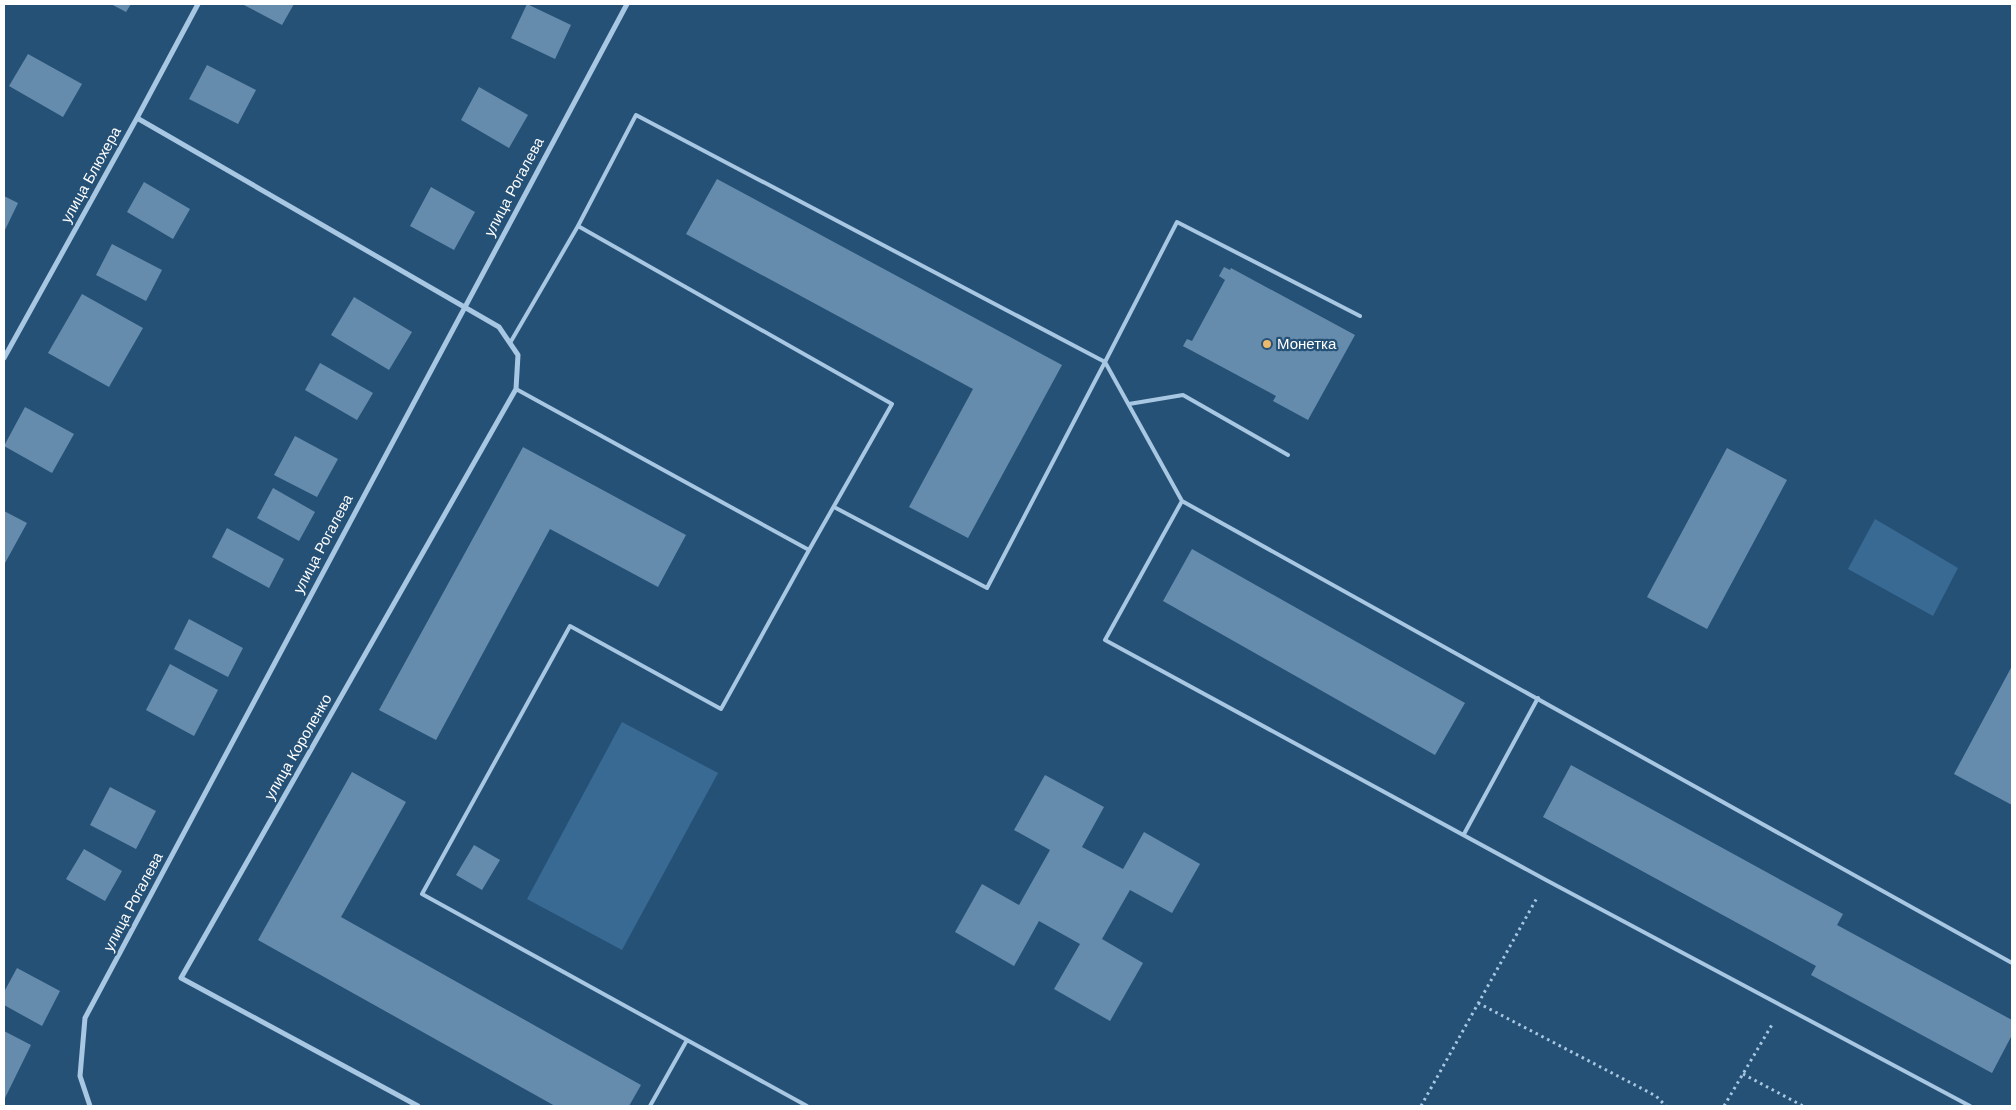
<svg xmlns="http://www.w3.org/2000/svg" width="2016" height="1110" font-family="Helvetica,sans-serif">
	<style>
		.green { fill: #396a93 }
		.building { fill: #668cad }
		.lines { fill: none; stroke-linecap: round; stroke-linejoin: round }
		.path { stroke: #a7c7e2; stroke-width: 3; stroke-dasharray: 2.5 4; stroke-linecap: butt }
		.service { stroke: #a7c7e2; stroke-width: 4 }
		.minor { stroke: #a7c7e2; stroke-width: 5 }
		.poi-dot { fill: #ebba6c; stroke: #265176; stroke-width: 2 }
		.labels { text-anchor: middle; stroke-width: 4.5; stroke-linejoin: round; paint-order: stroke }
		.street-label { font-size: 15px; fill: #fff; stroke: #265176 }
		.poi-label { font-size: 15px; fill: #fff; stroke: #265176; text-anchor: start }
	</style>
	<rect width="100%" height="100%" fill="#265176"/>
	<path class="green" d="M1875,519l83,49 -25,48 -85,-47z
		M622,722l96,51 -96,177 -95,-51z"/>
	<path class="building" d="M111,4h20l-5,8z
		M242,4h52l-12,21z
		M527,4l44,21 -16,34 -44,-21z
		M28,54l54,30 -19,33 -54,-31z
		M207,65l49,25 -18,34 -49,-25z
		M479,87l49,28 -19,33 -48,-28z
		M717,179l345,186 -94,173 -59,-31 64,-118 -287,-155z
		M144,182l46,27 -17,30 -46,-27z
		M431,187l44,25 -21,38 -44,-24z
		M4,196l14,7 -14,29z
		M112,244l50,26 -16,31 -50,-26z
		M1224,267l6,3 1,-2 124,67 -47,85 -35,-19 3,-5 -93,-50 4,-7 5,2 33,-61 -6,-4z
		M82,294l61,34 -34,59 -61,-34z
		M354,297l58,35 -23,38 -58,-35z
		M320,363l53,30 -16,27 -52,-30z
		M25,407l49,27 -22,39 -48,-27z
		M295,436l43,23 -21,38 -43,-22z
		M523,447l163,88 -28,52 -108,-58 -114,211 -57,-30z
		M1727,448l60,32 -80,149 -60,-32z
		M273,488l42,24 -16,29 -42,-23z
		M4,511l23,12 -22,40h-1z
		M227,528l57,31 -15,29 -57,-31z
		M1192,549l273,154 -30,52 -272,-154z
		M189,619l54,29 -15,29 -54,-28z
		M170,664l48,26 -24,46 -48,-26z
		M2012,666v139l-58,-31z
		M1571,765l272,149 -6,11 175,95v15l-20,38 -181,-98 5,-9 -273,-149z
		M352,772l54,30 -65,115 300,168 -12,21h-74l-297,-166z
		M1045,775l59,32 -22,40 41,22 21,-37 56,32 -28,49 -42,-23 -28,49 41,24 -33,58 -56,-32 26,-45 -41,-23 -25,45 -59,-34 27,-48 37,21 31,-55 -36,-20z
		M110,787l46,24 -20,38 -46,-24z
		M474,845l26,15 -18,30 -26,-15z
		M84,849l38,22 -17,30 -39,-22z
		M17,968l43,23 -18,35 -38,-21v-13z
		M4,1031l27,14 -27,55z"/>
	<g class="lines">
		<path class="path" d="M1478,1003l178,93 10,10
			M1743,1074l60,32
			M1421,1106l117,-210
			M1724,1106l49,-83"/>
		<path class="service" d="M578,226l58,-111 469,247 -118,226 -153,-81
			M510,343l68,-117 314,178 -83,146
			M516,389l293,161 -88,159 -151,-83 -148,268 265,146 -37,66
			M1129,404l54,-9 105,60
			M1182,501l-77,-139 72,-140 183,94
			M1464,834l74,-136
			M687,1040l120,66
			M1970,1106l-424,-226 -441,-240 77,-139 830,462"/>
		<path class="minor" d="M137,118l362,209 19,28 -2,34 -335,589 237,128
			M4,358l133,-240 61,-114
			M90,1106l-10,-30 5,-58 542,-1014"/>
	</g>
	<circle class="poi-dot" cx="1267" cy="344" r="5"/>
	<g class="labels">
		<g class="street-label">
			<text transform="translate(91 175) rotate(-61)" y="5">улица Блюхера</text>
			<text transform="translate(514 187) rotate(-62)" y="5">улица Рогалева</text>
			<text transform="translate(323 544) rotate(-62)" y="5">улица Рогалева</text>
			<text transform="translate(298 747) rotate(-60)" y="5">улица Короленко</text>
			<text transform="translate(133 902) rotate(-62)" y="5">улица Рогалева</text>
		</g>
		<g class="poi-label">
			<text x="1277" y="349">Монетка</text>
		</g>
	</g>
	<rect width="2016" height="1110" fill="none" stroke="#ffffff" stroke-width="10"/>
</svg>
